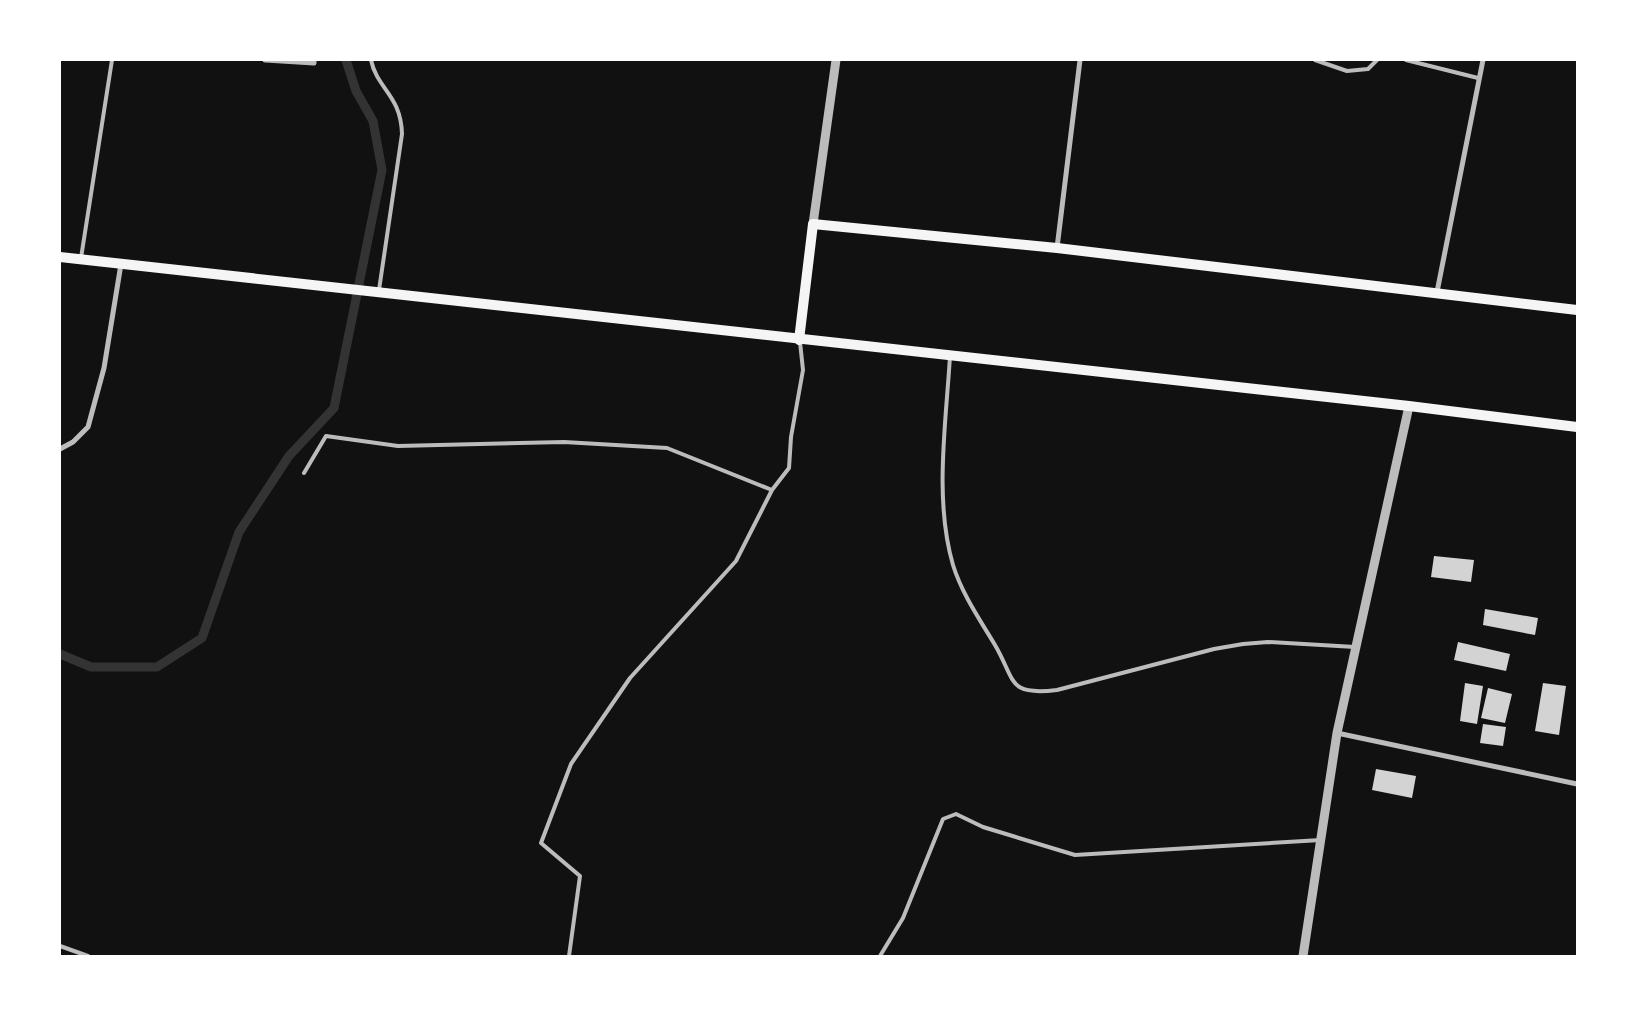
<svg xmlns="http://www.w3.org/2000/svg" width="1637" height="1016" font-family="'Public Sans',sans-serif">
	<style>
		.lines { fill: none; stroke-linecap: round; stroke-linejoin: round }
		.stream { stroke: #333; stroke-width: 9 }
		.building { fill: #d3d3d3 }
		.service { stroke: #bcbcbc; stroke-width: 4 }
		.minor { stroke: #bcbcbc; stroke-width: 5 }
		.tertiary { stroke: #bcbcbc; stroke-width: 9 }
		.secondary { stroke: #f5f5f5; stroke-width: 10 }
	</style>
	<rect width="100%" height="100%" fill="#111"/>
	<g class="lines">
		<path class="stream" d="M60,654l31,13h66l45,-29 37,-106 50,-76 45,-48 48,-238 -9,-49 -17,-30 -10,-31"/>
	</g>
	<path class="building" d="M1434,556l40,4 -3,22 -40,-5z
		M1485,609l53,9 -3,17 -52,-10z
		M1458,642l52,12 -4,17 -52,-11z
		M1465,683l18,3 -6,38 -17,-3z
		M1543,683l23,3 -7,49 -24,-4z
		M1488,688l24,6 -7,29 -24,-5z
		M1483,724l23,3 -3,19 -23,-3z
		M1376,769l40,7 -4,22 -40,-8z"/>
	<g class="lines">
		<path class="service" d="M371,60c6,29 30,35 31,74l-23,156
			M1315,60l32,11 21,-2 9,-9
			M1406,60l72,18
			M81,258l31,-198
			M950,356c-4,67 -16,144 3,209 9,29 27,55 42,80 21,36 12,51 62,45l157,-41 29,-5 25,-2 87,5
			M304,473l22,-37 72,10 166,-4 103,6 105,42
			M60,946l28,10
			M569,956l11,-80 -39,-33 30,-79 59,-86 106,-117 36,-71 17,-22 2,-31 12,-67 -3,-28
			M880,956l23,-38 40,-99 13,-5 27,13 92,28 246,-15"/>
		<path class="minor" d="M265,60l49,3v-3
			M1057,248l23,-188
			M1437,292l46,-232
			M60,449l13,-7 15,-15 16,-59 17,-104
			M1337,733l240,51"/>
		<path class="tertiary" d="M813,224l23,-164
			M1303,956l34,-223 72,-327"/>
		<path class="secondary" d="M60,257l1349,149 168,21
			M799,340l14,-116 244,24 520,62"/>
	</g>
	<rect width="1637" height="1016" fill="none" stroke="#ffffff" stroke-width="122"/>
</svg>
